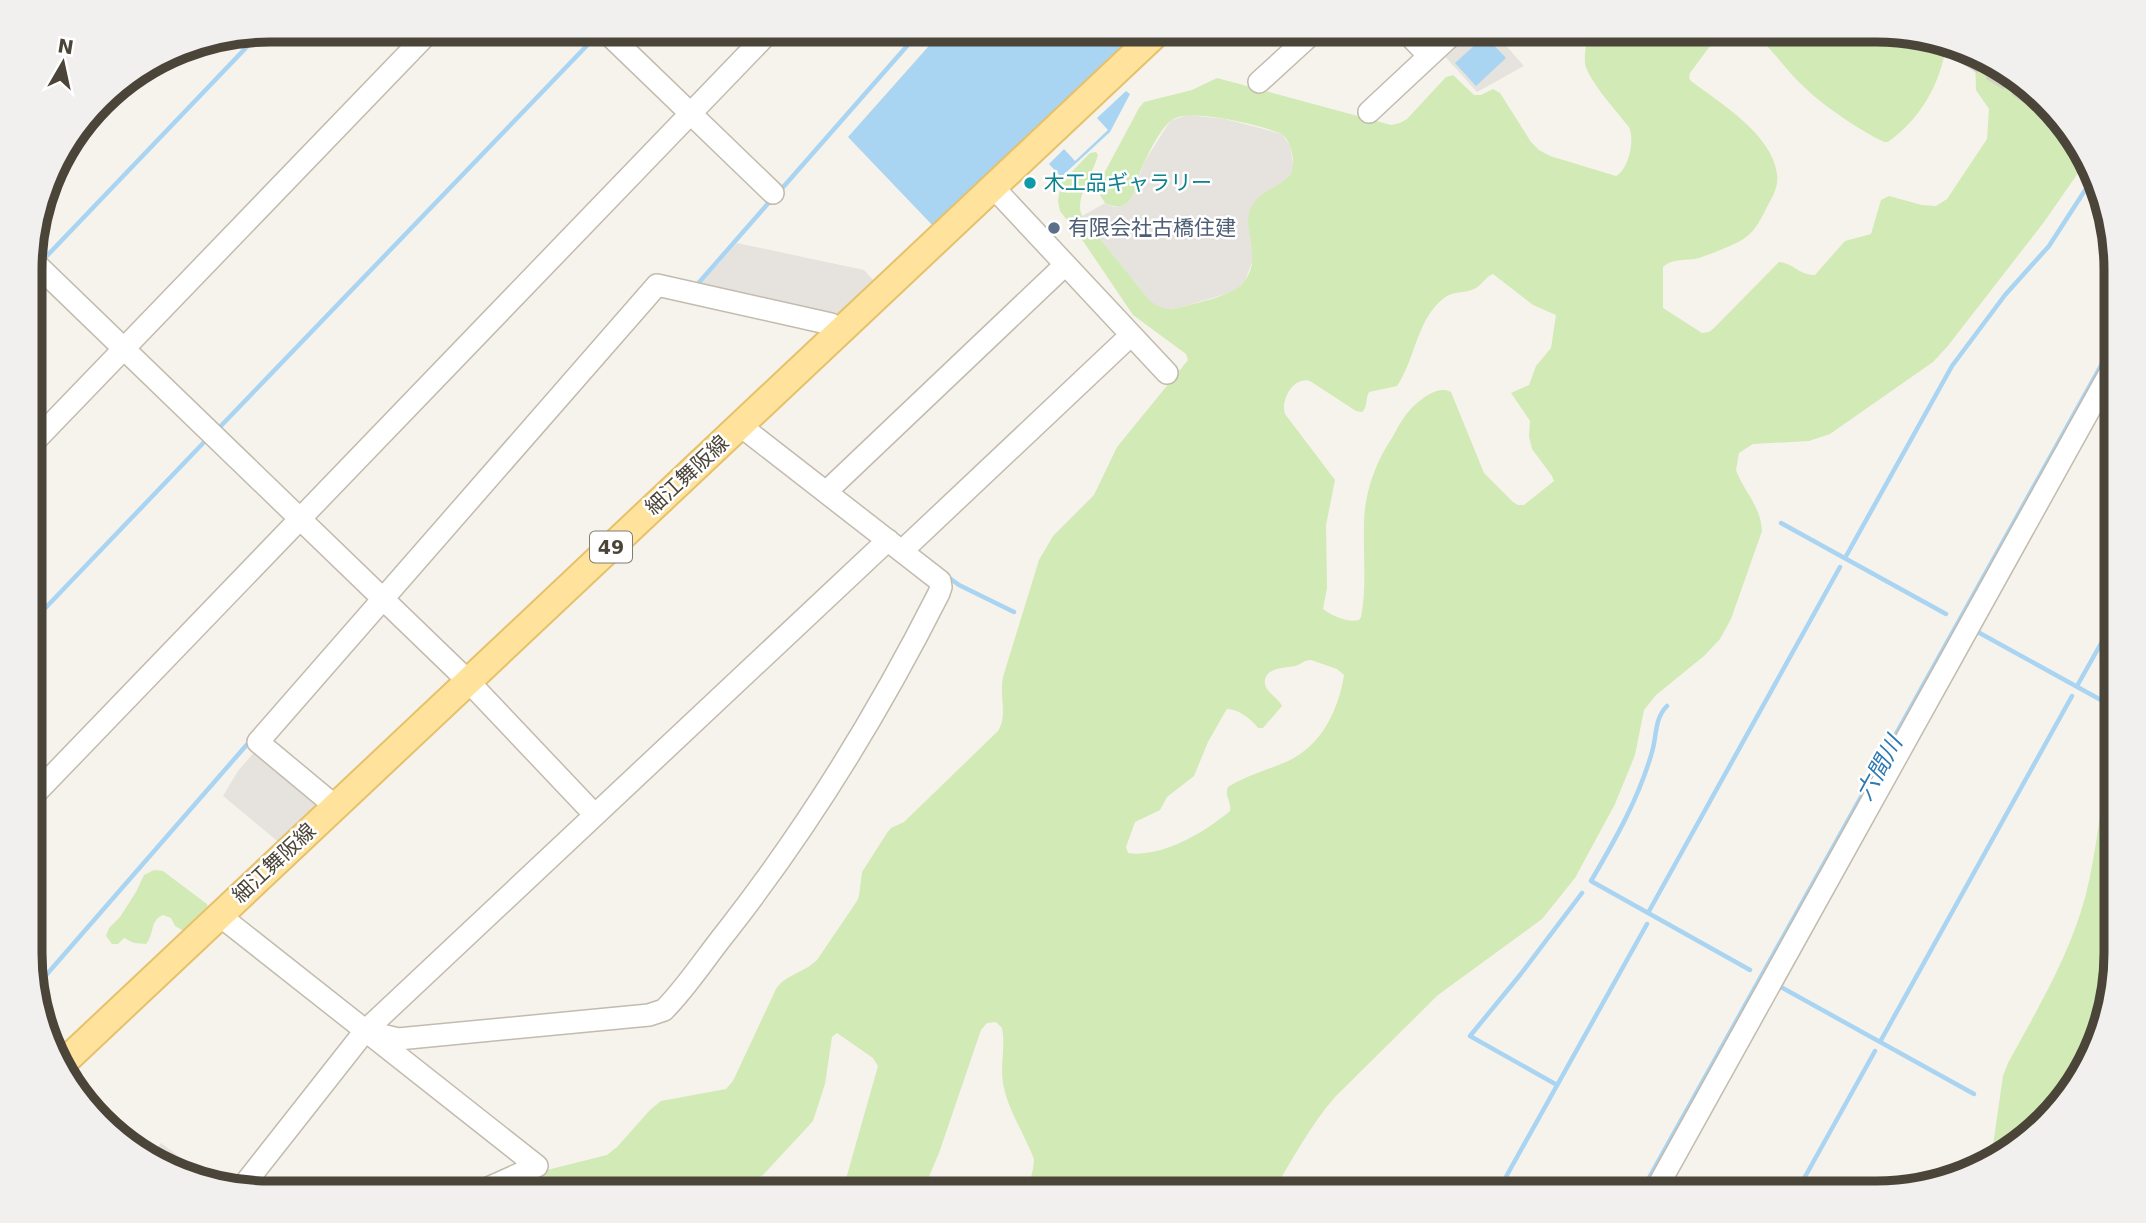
<svg xmlns="http://www.w3.org/2000/svg" width="2146" height="1223" font-family="'DejaVu Sans','Noto Sans JP',sans-serif">
	<style>
		.industrial { fill: #e6e2dd }
		.green { fill: #d2eab5; fill-rule: evenodd }
		.water { fill: #a9d4f2 }
		.lines { fill: none; stroke-linecap: round; stroke-linejoin: round }
		.stream { stroke: #a9d4f2; stroke-width: 4.5 }
		.minor-tunnel { stroke: #d4d0c8; stroke-width: 21; stroke-dasharray: 21 10; stroke-linecap: butt }
		.minor-casing { stroke: #c2bbae; stroke-width: 24 }
		.major-casing { stroke: #e6c16a; stroke-width: 30 }
		.minor { stroke: #fff; stroke-width: 21 }
		.major { stroke: #ffe39c; stroke-width: 26 }
		.culture-dot { fill: #0f9aa8; stroke: #fff; stroke-width: 2.5 }
		.service-dot { fill: #5c6f8a; stroke: #fff; stroke-width: 2.5 }
		.labels { text-anchor: middle; stroke-width: 5; stroke-linejoin: round; paint-order: stroke }
		.shield { fill: #fff; stroke: #817c74; stroke-width: 2 }
		.shield-label { font-size: 19px; font-weight: bold; fill: #4b4439 }
		.culture-label { font-size: 21px; fill: #0d838f; stroke: #fff; text-anchor: start }
		.service-label { font-size: 21px; fill: #4e5e75; stroke: #fff; text-anchor: start }
		.street-label { font-size: 21px; fill: #4b4439; stroke: #fff }
		.water-label { font-size: 23px; font-style: italic; fill: #2e7ab2; stroke: #fff }
		.rim { fill: none; stroke: #4b4439; stroke-width: 9 }
	</style>
	<rect width="100%" height="100%" fill="#f6f3ec"/>
	<path class="industrial" d="M1465,30h27l32,36 -47,26 -36,-40z
		M1188,115l37,4 57,15 8,12 4,22 -4,7 -41,53 4,19v12l-8,22 -7,7 -9,5 -54,16h-9l-9,-2 -7,-6 -68,-85 23,-13 9,4 11,-3 6,-7 14,-36 22,-35 5,-6z
		M737,243l127,27 10,11 -40,38 -137,-31z
		M257,749l64,53 -40,42 -58,-48 15,-25z
		M161,1143l44,33 -55,-15 -2,-1z"/>
	<path class="green" d="M1591,30h131l-32,43 -1,5 2,3c29,22 81,53 86,93 2,11 -4,22 -9,31 -9,18 -15,31 -34,39 -11,5 -23,10 -35,14 -12,3 -27,0 -36,9v41l39,25 7,-1 5,-4 65,-66c14,1 22,14 36,13l30,-34 26,-7 10,-34 8,-4 33,9 14,1 11,-7 40,-60 2,-30 -13,-19 -1,-34 21,6 60,56 -3,9 25,16 7,20 -41,59 -97,125 -14,15 -103,72 -21,7 -56,3 -14,9 -3,17c8,22 25,36 26,61l-31,88 -11,20 -16,17 -48,39 -12,15 -9,45 -20,49 -40,74 -33,41 -104,76 -103,102c-25,29 -43,63 -63,96h-245l6,-24 1,-10c-9,-23 -25,-48 -30,-71 -5,-20 2,-40 -2,-60l-6,-6 -9,1 -6,7 -42,123 -17,40h-80l36,-127 -5,-8 -36,-25 -5,4 -7,47 -12,37 -50,54 -33,18h-33l-15,-3 -11,3h-181l49,-21 68,-17 10,-8 33,-37 11,-9 65,-12 7,-8 43,-92c10,-15 28,-16 41,-29l40,-59 2,-5 3,-24 25,-39 4,-5 13,-6 94,-91c10,-16 1,-35 5,-54l36,-117 14,-24 41,-41 23,-48 71,-87 -2,-6 -53,-39 -50,-74 -23,-30 -2,-10 3,-18 29,-30 6,-1 2,3c-5,19 -24,44 -16,61l68,85c8,6 15,9 25,8 19,-6 57,-12 69,-27 21,-27 -6,-57 9,-78 15,-22 47,-17 39,-51 -2,-8 -4,-13 -10,-19 -19,-8 -93,-27 -110,-14 -13,9 -27,40 -33,55 -3,9 -5,23 -14,29 -6,4 -14,2 -20,-1l-5,-8v-14l39,-73 5,-6 48,-12 25,-12 174,47 9,-2 7,-4 39,-42 7,-2 21,20h7l12,-6 7,4 31,49 8,8 11,6 66,20c13,-7 19,-36 13,-49 -11,-14 -42,-48 -44,-64 -1,-11 2,-23 6,-33zM1493,274l40,31 23,10 -5,33 -15,18 -7,19 -18,8 19,28 -1,15 3,13 20,27 2,5 -30,24h-6l-5,-3 -29,-29 -33,-81c-12,-6 -24,3 -34,11 -11,9 -18,22 -25,35 -17,25 -28,56 -28,87 -1,31 3,61 -3,92l-2,3c-11,3 -27,-4 -36,-11l4,-21 -1,-63 9,-45 -50,-66c-5,-14 9,-38 25,-33l46,30 6,1c6,-5 3,-13 7,-20l28,-6c19,-28 19,-66 47,-88 10,-8 22,-4 32,-10 7,-4 9,-11 17,-14zM1311,660l26,9 7,6c-5,32 -20,66 -50,83 -21,11 -45,16 -66,29 -4,9 4,15 2,24 -25,21 -68,47 -102,42l-2,-6 9,-25 25,-12 7,-13 27,-21 14,-34 17,-30 2,-3c12,0 24,10 31,19h5l19,-22c-4,-8 -16,-14 -17,-22 -2,-17 21,-16 30,-18 7,-2 9,-6 16,-6z
		M1749,30h128l69,18c-7,38 -26,71 -58,94h-4c-25,-12 -62,-37 -82,-57 -19,-18 -32,-40 -53,-55z
		M2116,736v233l-32,104 -75,80 -18,6 12,-83 5,-13c30,-55 62,-108 78,-169 13,-52 15,-106 30,-158z
		M154,870l9,1 44,33 1,7 -24,20 -9,-5 -4,-8 -8,-3c-14,6 -8,19 -17,29l-12,-1 -10,-5 -6,6h-6l-6,-8 3,-8 11,-11 16,-25 8,-17z"/>
	<path class="water" d="M943,30h205l-212,199 -88,-92z
		M1485,36l21,22 -30,28 -21,-23z
		M1126,91l4,3 -20,38 -49,45 -12,-13 15,-15 11,12 33,-31 -11,-12z
		M2116,334v17l-468,842h-10z"/>
	<g class="lines">
		<path class="stream" d="M778,193l143,-163
			M42,261l220,-230
			M695,287l77,-88
			M217,430l382,-397
			M1781,523l165,91
			M1845,558l107,-192 53,-71 44,-49 42,-65
			M944,574l15,11 55,27
			M32,622l176,-184
			M1976,631l134,74
			M2077,686l39,-69
			M1667,706c-13,13 -10,30 -15,46 -13,46 -37,88 -61,129l159,89
			M1648,913l192,-346
			M1779,986l195,108
			M33,988l1,1 216,-248
			M1880,1042l192,-346
			M1557,1085l-87,-49 50,-61 62,-82
			M1497,1193l150,-269
			M1796,1193l79,-142"/>
		<path class="minor-tunnel" d="M1965,53l65,41"/>
		<g class="minor-casing">
			<path id="minor" d="M604,30l169,163
				M1404,30l25,26 28,-26
				M1259,82l57,-52
				M1369,112l60,-56
				M993,187l174,186
				M32,260l436,421 127,134
				M32,444l399,-414
				M826,492l239,-227
				M902,551l229,-216
				M32,797l739,-767
				M335,806l-77,-64 399,-457 174,39 8,8
				M219,915l318,251 -60,27
				M365,1031l33,8 251,-24 15,-5c23,-23 42,-53 63,-79 82,-105 152,-219 212,-338l2,-6 -1,-6 -189,-147 -10,-10
				M243,1186l122,-155 523,-491
				M1654,1193l462,-831"/>
		</g>
		<g class="major-casing">
			<path id="major" d="M62,1064l1098,-1034"/>
		</g>
		<use href="#minor" class="minor"/>
		<use href="#major" class="major"/>
	</g>
	<circle class="culture-dot" cx="1030" cy="183" r="7"/>
	<circle class="service-dot" cx="1054" cy="228" r="7"/>
	<g class="labels">
		<rect class="shield" x="590" y="531.5" width="42" height="31" rx="5"/>
		<g class="shield-label">
			<text x="611" y="554">49</text>
		</g>
		<g class="culture-label">
			<text x="1044" y="190">木工品ギャラリー</text>
		</g>
		<g class="service-label">
			<text x="1068" y="235">有限会社古橋住建</text>
		</g>
		<g class="street-label">
			<text transform="translate(687 475) rotate(-43)" y="7">細江舞阪線</text>
			<text transform="translate(274 863) rotate(-43)" y="7">細江舞阪線</text>
		</g>
		<g class="water-label">
			<text transform="translate(1879 768) rotate(-61)" y="8">六間川</text>
		</g>
	</g>
	<path d="M0 0H2146V1223H0ZM270 42H1876A228 228 0 0 1 2104 270V953A228 228 0 0 1 1876 1181H270A228 228 0 0 1 42 953V270A228 228 0 0 1 270 42Z" fill="#f1f0ef" fill-rule="evenodd"/>
	<path class="rim" d="M270 42H1876A228 228 0 0 1 2104 270V953A228 228 0 0 1 1876 1181H270A228 228 0 0 1 42 953V270A228 228 0 0 1 270 42Z"/>
	<g transform="translate(63 63) rotate(9)" stroke="#ffffff" stroke-width="5" paint-order="stroke">
	<path d="M0-5L12 26L0 18L-12 26Z" fill="#4b4439"/>
	<text y="-10" font-size="19" font-weight="bold" text-anchor="middle" fill="#4b4439">N</text>
	</g>
</svg>
